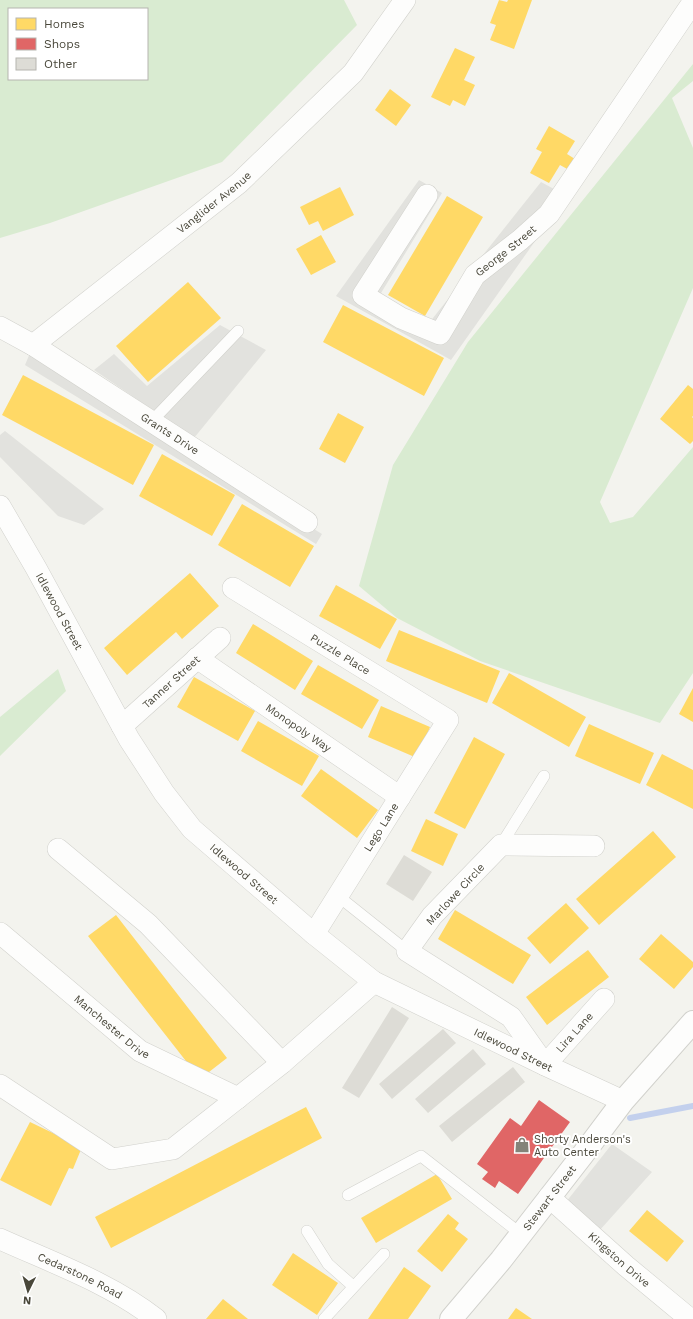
<svg xmlns="http://www.w3.org/2000/svg" width="693" height="1319" font-family="'Work Sans',sans-serif">
	<style>
		.green { fill: #d9ebd1; fill-rule: evenodd }
		.parking { fill: #e2e2de }
		.homes { fill: #ffd966 }
		.shops { fill: #e06666 }
		.lines { fill: none; stroke-linecap: round; stroke-linejoin: round }
		.stream { stroke: #c3d0ed; stroke-width: 6 }
		.building { fill: #dddcd6 }
		.service-casing { stroke: #d1d1cc; stroke-width: 12 }
		.minor-casing { stroke: #d1d1cc; stroke-width: 22 }
		.tertiary-casing { stroke: #d1d1cc; stroke-width: 24 }
		.service { stroke: #fdfdfc; stroke-width: 11 }
		.minor { stroke: #fdfdfc; stroke-width: 21 }
		.tertiary { stroke: #fdfdfc; stroke-width: 22 }
		.labels { text-anchor: middle; stroke-width: 4; stroke-linejoin: round; paint-order: stroke }
		.street-label { font-size: 11px; fill: #49473a; stroke: #fff }
		.poi-label { font-size: 11px; fill: #49473a; stroke: #fff; text-anchor: start }
	</style>
	<rect width="100%" height="100%" fill="#f3f3ee"/>
	<path class="green" d="M0,0h344l13,25 -135,137 -172,61 -50,15zM9,9h138v70h-138z
		M693,64v17l-21,17 21,50v140l-93,214 10,21 23,-6 60,-70v226l-33,50 -180,-62 -83,-43 -38,-32 34,-121 75,-123z
		M58,669l8,22 -66,65v-39z"/>
	<path class="parking" d="M419,180l23,13 -64,105 51,25 112,-141 26,14 -116,164 -115,-64z
		M220,325l46,25 -72,88 -100,-68 20,-16 33,32z
		M30,353l292,181 -6,10 -291,-179z
		M5,431l99,78 -20,16 -26,-9 -58,-59v-22z
		M612,1144l40,28 -53,59 -33,-29z"/>
	<path class="homes" d="M499,0l8,2 1,-2h24l-18,49 -24,-9 6,-15 -6,-2z
		M455,48l20,9 -11,23 11,5 -10,21 -12,-6 -3,6 -19,-9z
		M390,89l21,16 -15,21 -21,-16z
		M549,126l26,15 -8,13 8,5 -6,11 -9,-5 -11,18 -19,-10 12,-21 -6,-3z
		M340,187l14,28 -31,16 -5,-10 -9,4 -9,-18z
		M447,196l36,21 -58,99 -37,-21z
		M321,235l15,27 -25,13 -15,-26z
		M188,282l33,36 -73,64 -32,-36z
		M343,305l101,53 -20,38 -101,-54z
		M23,375l131,70 -21,40 -131,-70z
		M688,385l5,4v27l-1,1 1,1v23l-3,3 -30,-25z
		M338,413l26,14 -19,36 -26,-14z
		M162,454l73,41 -23,41 -73,-40z
		M242,504l72,42 -24,41 -72,-42z
		M190,573l29,33 -37,33 -6,-7 -49,43 -23,-27z
		M336,585l61,34 -17,30 -61,-33z
		M253,624l60,37 -18,29 -59,-37z
		M399,630l101,41 -13,32 -101,-42z
		M318,665l61,35 -17,29 -61,-35z
		M509,673l77,44 -17,30 -77,-44z
		M194,677l61,34 -17,30 -61,-34z
		M693,688v34l-14,-8z
		M381,706l49,21 -13,31 -49,-21z
		M258,721l61,35 -17,30 -61,-35z
		M589,724l65,29 -14,31 -65,-28z
		M474,737l31,17 -40,75 -31,-16z
		M662,754l31,16v39l-47,-24z
		M321,769l57,41 -21,28 -56,-42z
		M426,819l32,15 -15,32 -32,-15z
		M653,831l23,26 -77,68 -23,-26z
		M566,903l23,25 -39,36 -23,-26z
		M455,910l76,45 -18,29 -75,-45z
		M116,915l111,143 -27,21 -112,-143z
		M661,934l32,28v5l-19,22 -35,-30z
		M588,950l21,27 -62,48 -21,-28z
		M306,1107l16,31 -211,110 -16,-31z
		M30,1122l52,25 -9,22 -4,-1 -18,38 -51,-26z
		M437,1174l15,25 -76,44 -15,-25z
		M647,1210l37,31 -17,21 -38,-31z
		M448,1214l11,9 -4,6 13,10 -26,33 -25,-21z
		M293,1253l45,30 -21,32 -45,-30z
		M404,1267l27,19 -23,33h-40z
		M223,1299l25,20h-42z
		M516,1308l16,11h-24z"/>
	<path class="shops" d="M539,1100l31,22 -52,72 -19,-13 -4,7 -13,-9 6,-7 -11,-8 33,-46 11,8z"/>
	<g class="lines">
		<path class="stream" d="M630,1118l63,-12"/>
	</g>
	<path class="building" d="M404,855l28,17 -19,29 -27,-17z
		M392,1007l17,11 -50,80 -17,-10z
		M443,1029l13,14 -64,56 -13,-15z
		M473,1049l13,15 -58,49 -13,-14z
		M513,1067l12,15 -73,60 -13,-16z"/>
	<g class="lines">
		<g class="service-casing">
			<path id="service" d="M151,422l87,-91
				M501,845l43,-69
				M338,896l69,55
				M348,1195l73,-39 100,78
				M307,1231l21,33 25,22
				M324,1319l60,-65"/>
		</g>
		<g class="minor-casing">
			<g id="minor">
				<path id="s1" d="M427,195l-64,100 38,23 39,16 35,-59 45,-35 29,-26 144,-212"/>
				<path id="s2" d="M0,327l33,18 206,-162 114,-110 52,-73"/>
				<path id="s3" d="M33,345l274,177"/>
				<path id="s4" d="M0,506l36,62 93,171 35,54 28,36 122,105 60,48 171,83 78,36"/>
				<path id="s5" d="M233,588l215,132 -134,214"/>
				<path id="s6" d="M197,658l203,139"/>
				<path id="s7" d="M122,726l98,-88"/>
				<path id="s8" d="M594,846l-93,-1 -69,71 -25,35 104,66 34,48 59,-66"/>
				<path d="M58,849l90,75 134,139"/>
				<path id="s9" d="M0,933l140,118 98,47"/>
				<path d="M0,1085l112,74 61,-10 109,-86 92,-81"/>
				<path id="s10" d="M549,1197l77,69 64,53"/>
				<path id="s11" d="M0,1239c53,24 110,44 156,80"/>
			</g>
		</g>
		<g class="tertiary-casing">
			<g id="tertiary">
				<path id="s12" d="M451,1319l50,-59 83,-107 39,-52 70,-79"/>
			</g>
		</g>
		<use href="#service" class="service"/>
		<use href="#minor" class="minor"/>
		<use href="#tertiary" class="tertiary"/>
	</g>
	<defs>
		<g id="shop-bare" transform="scale(1.2)"><path d="M-5-2.5h2.3a2.7 3.5 0 0 1 5.4 0H5L5.5 6h-11ZM-1.5-2.5h3a1.5 2.3 0 0 0-3 0Z" fill="#848379" stroke="#fff" stroke-width="2.5" paint-order="stroke"/></g>
	</defs>
	<g fill-rule="evenodd">
		<use href="#shop-bare" x="522" y="1145"/>
	</g>
	<g class="labels">
		<g class="street-label">
			<text dy="4" stroke="none"><textPath href="#s2" startOffset="268">Vanglider Avenue</textPath></text>
			<text dy="4" stroke="none"><textPath href="#s1" startOffset="313">George Street</textPath></text>
			<text dy="4" stroke="none"><textPath href="#s3" startOffset="163">Grants Drive</textPath></text>
			<text dy="4" stroke="none"><textPath href="#s4" startOffset="121">Idlewood Street</textPath></text>
			<text dy="4" stroke="none"><textPath href="#s5" startOffset="126">Puzzle Place</textPath></text>
			<text dy="4" stroke="none"><textPath href="#s7" startOffset="66">Tanner Street</textPath></text>
			<text dy="4" stroke="none"><textPath href="#s6" startOffset="123">Monopoly Way</textPath></text>
			<text transform="translate(381 827) rotate(-58)" y="4">Lego Lane</text>
			<text dy="4" stroke="none"><textPath href="#s4" startOffset="445">Idlewood Street</textPath></text>
			<text transform="translate(455 894) rotate(-47)" y="4">Marlowe Circle</text>
			<text dy="4" stroke="none"><textPath href="#s9" startOffset="146">Manchester Drive</textPath></text>
			<text dy="4" stroke="none"><textPath href="#s8" startOffset="461">Lira Lane</textPath></text>
			<text dy="4" stroke="none"><textPath href="#s4" startOffset="769">Idlewood Street</textPath></text>
			<text dy="4" stroke="none"><textPath href="#s12" startOffset="156">Stewart Street</textPath></text>
			<text dy="4" stroke="none"><textPath href="#s10" startOffset="94">Kingston Drive</textPath></text>
			<text dy="4" stroke="none"><textPath href="#s11" startOffset="88">Cedarstone Road</textPath></text>
		</g>
		<g class="poi-label">
			<text x="534" y="1143">Shorty Anderson's<tspan x="534" dy="13">Auto Center</tspan></text>
		</g>
	</g>
	<rect x="8" y="8" width="140" height="72" fill="#ffffff" stroke="#b6b5b0"/>
	<rect x="16" y="18" width="20" height="12" fill="#ffd966" stroke="#b6b5b0"/>
	<text x="44" y="28" font-size="12" fill="#49473a">Homes</text>
	<rect x="16" y="38" width="20" height="12" fill="#e06666" stroke="#b6b5b0"/>
	<text x="44" y="48" font-size="12" fill="#49473a">Shops</text>
	<rect x="16" y="58" width="20" height="12" fill="#dddcd6" stroke="#b6b5b0"/>
	<text x="44" y="68" font-size="12" fill="#49473a">Other</text>
	<g transform="translate(28 1291) rotate(185)" stroke="#ffffff" stroke-width="3" paint-order="stroke">
	<path d="M0-3L7 15L0 10L-7 15Z" fill="#49473a"/>
	<text y="-6" font-size="11" font-weight="bold" text-anchor="middle" fill="#49473a">N</text>
	</g>
</svg>
